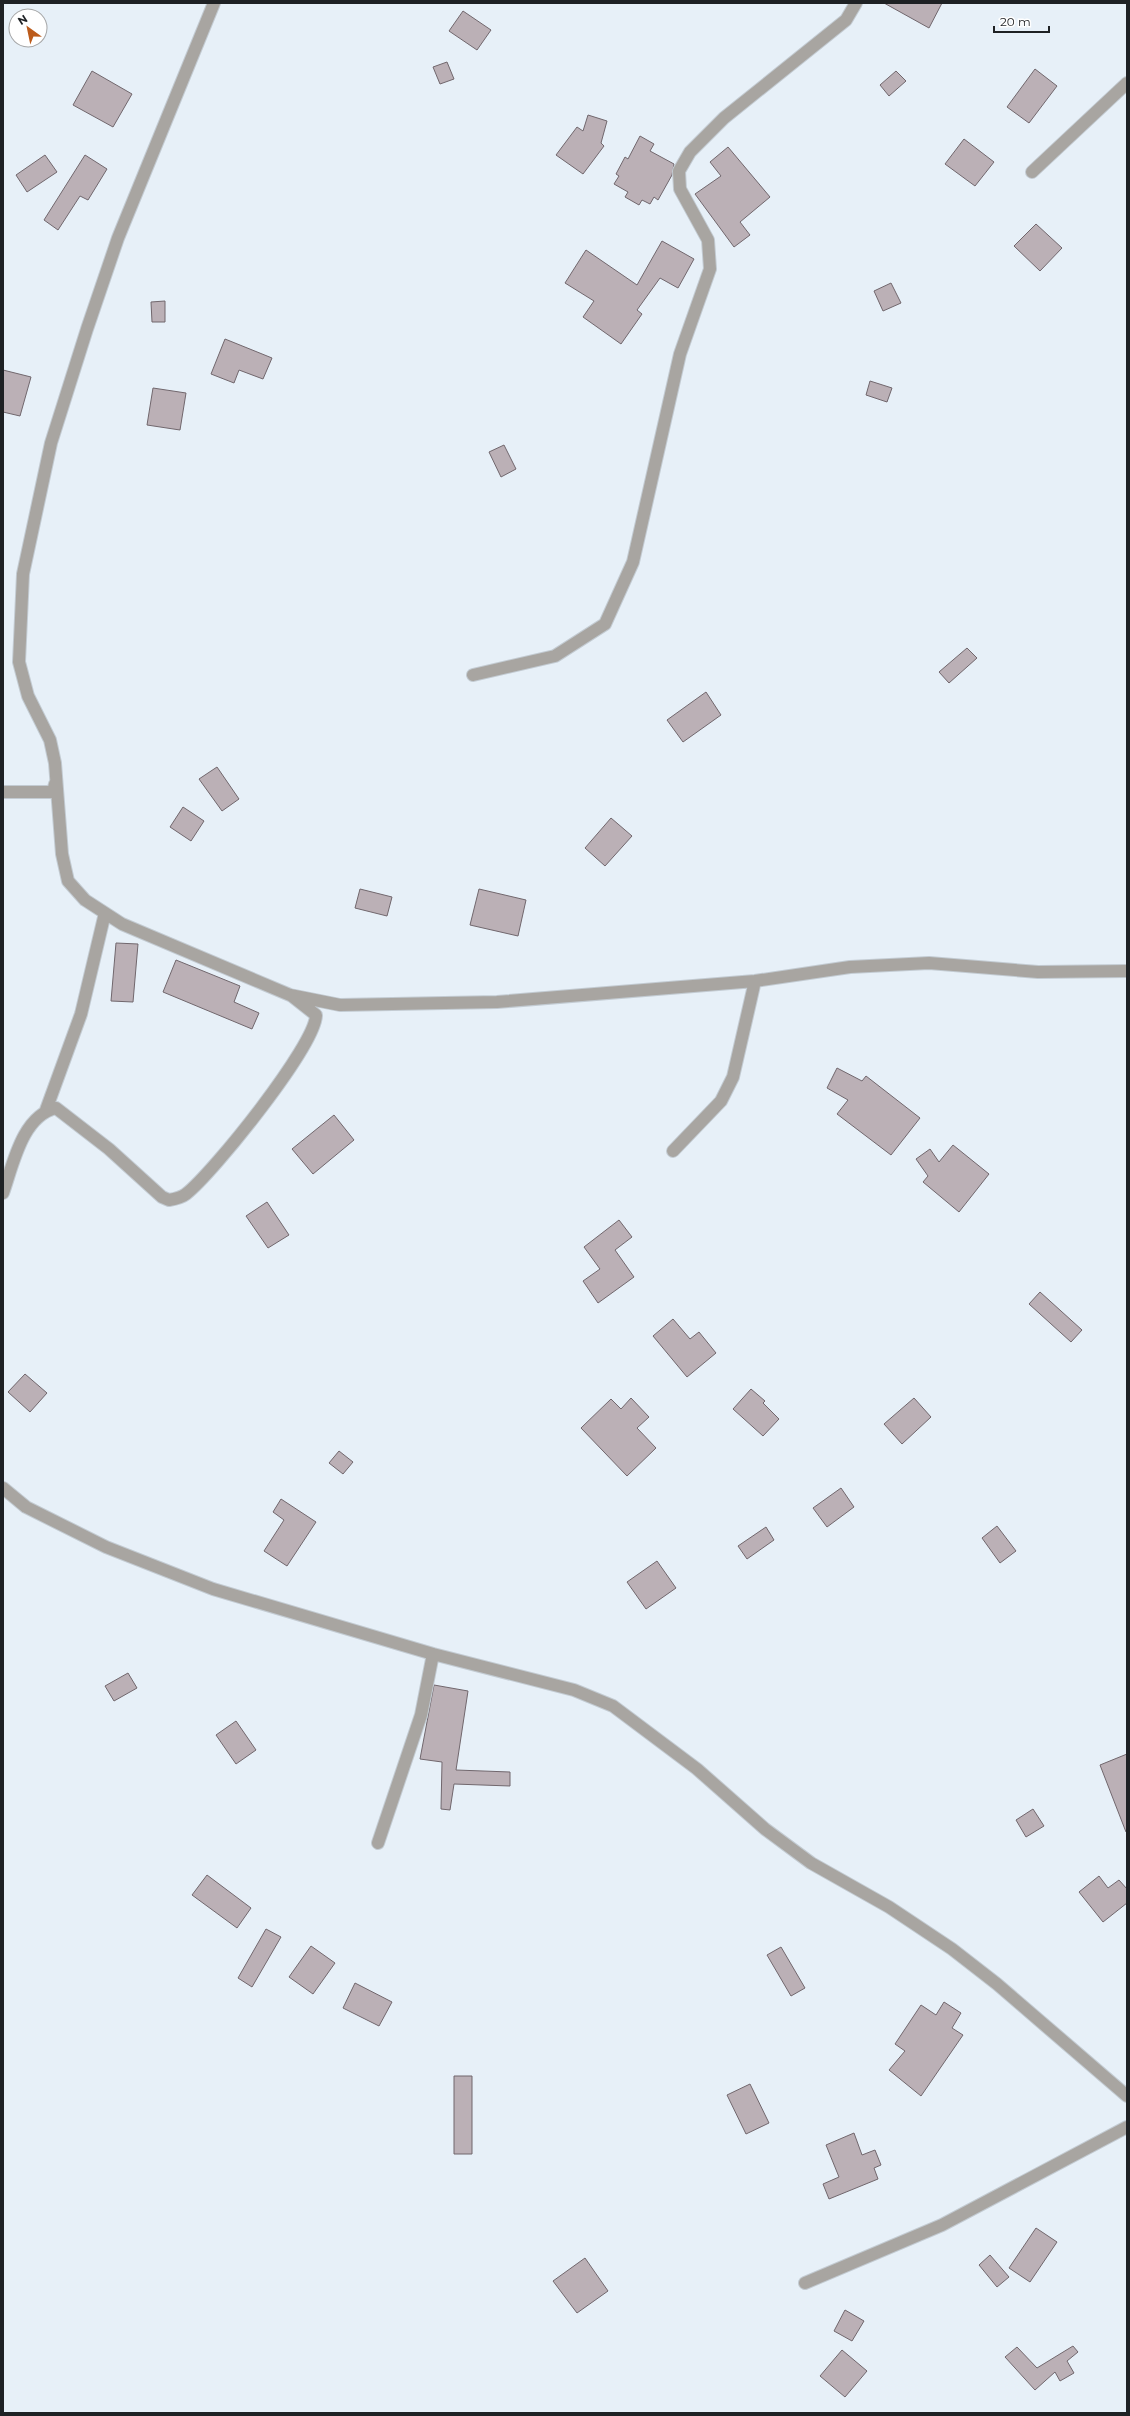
<svg xmlns="http://www.w3.org/2000/svg" width="1130" height="2416" font-family="Montserrat,sans-serif">
	<style>
		.building { fill: #bbb0b6; stroke: #71676d }
		.lines { fill: none; stroke-linecap: round; stroke-linejoin: round }
		.minor-casing { stroke: #c3cbd2; stroke-width: 14 }
		.minor { stroke: #a8a5a1; stroke-width: 12 }
	</style>
	<rect width="100%" height="100%" fill="#e7f0f8"/>
	<path class="building" d="M884,3h58l-13,25z
		M463,11l28,19 -14,20 -28,-19z
		M447,62l7,17 -14,5 -7,-17z
		M1035,69l22,17 -28,37 -22,-16z
		M92,71l40,23 -19,33 -40,-22z
		M896,71l10,10 -17,15 -9,-11z
		M588,115l19,6 -6,22 3,3 -21,28 -27,-19 21,-28 6,4z
		M640,136l14,8 -4,7 24,13 -2,11 -14,25 -4,-3 -4,7 -8,-4 -3,5 -14,-8 3,-5 -14,-8 5,-8 -3,-2 9,-17 3,2z
		M964,139l30,23 -19,24 -30,-22z
		M728,147l42,50 -30,25 10,13 -16,12 -39,-53 26,-18 -11,-14z
		M45,155l12,17 -30,20 -11,-17z
		M85,155l22,14 -19,31 -8,-4 -22,34 -14,-10z
		M1036,224l26,24 -22,23 -26,-25z
		M662,241l32,18 -16,29 -18,-10 -23,32 5,4 -21,30 -38,-27 11,-16 -29,-18 21,-33 51,35z
		M891,283l10,20 -18,8 -9,-20z
		M165,301v21h-13l-1,-20z
		M225,339l47,19 -9,21 -24,-9 -5,13 -23,-9z
		M3,370l28,7 -11,39 -17,-4z
		M870,381l22,7 -5,14 -21,-7z
		M153,388l33,5 -6,37 -33,-5z
		M504,445l12,24 -15,8 -12,-25z
		M967,648l10,10 -28,25 -10,-11z
		M706,692l15,23 -38,27 -16,-22z
		M217,767l22,32 -17,12 -23,-32z
		M183,807l21,14 -13,20 -21,-14z
		M611,818l21,18 -27,30 -20,-18z
		M360,889l32,8 -5,19 -32,-8z
		M479,889l47,11 -8,36 -48,-11z
		M116,943l22,1 -5,58 -22,-1z
		M176,960l64,26 -6,16 25,11 -7,16 -89,-37z
		M837,1068l25,13 4,-5 54,42 -29,37 -54,-41 11,-14 -21,-12z
		M334,1115l20,25 -41,34 -21,-25z
		M953,1145l36,29 -30,38 -36,-30 5,-6 -12,-17 14,-10 9,13z
		M267,1202l22,33 -21,13 -22,-32z
		M619,1220l13,17 -17,13 19,27 -36,26 -15,-22 17,-12 -16,-22z
		M1040,1292l42,38 -11,12 -42,-38z
		M673,1319l17,20 9,-7 17,21 -29,24 -34,-41z
		M25,1374l22,19 -17,19 -22,-20z
		M751,1389l14,12 -2,2 16,16 -16,17 -30,-27z
		M631,1398l18,19 -12,11 19,20 -29,28 -46,-48 30,-29 10,10z
		M914,1398l17,19 -29,27 -18,-20z
		M339,1451l14,11 -10,12 -14,-11z
		M841,1488l13,19 -27,20 -14,-19z
		M281,1499l35,23 -29,44 -23,-15 20,-31 -11,-8z
		M997,1526l19,25 -16,12 -18,-25z
		M766,1527l8,13 -27,19 -9,-13z
		M657,1561l19,27 -30,21 -19,-27z
		M128,1673l9,15 -23,13 -9,-15z
		M434,1685l34,6 -12,79 54,2v14l-56,-2 -4,26 -9,-1 1,-47 -22,-3z
		M236,1721l20,29 -20,14 -20,-29z
		M1127,1754v78h-1l-26,-67z
		M1033,1809l11,17 -18,11 -10,-17z
		M207,1875l44,33 -14,20 -45,-33z
		M1099,1876l9,12 11,-8 8,9v14l-24,19 -24,-30z
		M266,1929l15,8 -29,50 -14,-9z
		M311,1946l24,17 -22,31 -24,-17z
		M781,1947l24,41 -14,8 -24,-41z
		M355,1983l37,19 -13,24 -36,-18z
		M944,2002l17,11 -9,15 11,7 -42,61 -32,-26 16,-19 -10,-7 26,-39 15,10z
		M454,2076h18v78h-18z
		M750,2084l19,39 -23,11 -19,-39z
		M854,2133l8,22 13,-5 6,15 -7,3 4,11 -49,20 -6,-15 16,-7 -13,-32z
		M1036,2228l21,14 -27,40 -21,-14z
		M990,2255l19,22 -12,10 -18,-22z
		M585,2258l23,33 -31,22 -24,-32z
		M845,2310l19,11 -12,20 -18,-10z
		M1073,2346l5,6 -11,9 7,12 -14,8 -5,-9 -20,18 -30,-33 12,-10 20,21z
		M842,2350l25,21 -22,26 -25,-21z"/>
	<g class="lines">
		<g class="minor-casing">
			<path id="minor" d="M214,3l-96,235 -31,91 -36,114 -28,131 -4,88 9,34 22,44 5,23 7,91 6,27 17,19 37,24 168,71 50,10 157,-3 258,-21 95,-14 79,-4 109,9 89,-1
				M1032,172l95,-89
				M473,675l82,-19 50,-32 28,-62 47,-208 30,-85 -2,-29 -28,-51 -1,-18 11,-19 34,-34 122,-98 10,-17
				M3,792h50l2,-8
				M46,1110l35,-96 24,-101
				M673,1151l48,-50 12,-24 22,-96
				M3,1193c10,-28 19,-77 53,-85l53,41 53,48 7,3c6,-1 12,-2 17,-6 27,-21 130,-149 130,-179l-24,-19
				M3,1488l23,19 80,40 107,42 220,65 141,36 39,16 84,63 68,60 46,34 78,44 63,42 45,35 130,112
				M378,1843l43,-128 12,-61
				M805,2283l137,-58 185,-98"/>
		</g>
		<use href="#minor" class="minor"/>
	</g>
	<rect width="1130" height="2416" fill="none" stroke="#1e2124" stroke-width="8"/>
	<g transform="translate(28 28) rotate(327)"><circle r="19" fill="#ffffff" stroke="#a5a6a7"/>
	<path d="M0-3L7 15L0 10L-7 15Z" fill="#bc5b1b"/>
	<text y="-6" font-size="11" font-weight="bold" text-anchor="middle" fill="#1e2124">N</text>
	</g>
	<path d="M994 26v6h55v-6" fill="none" stroke="#1e2124" stroke-width="2"/>
	<text x="1000" y="26" font-size="12" fill="#1e2124" stroke="#ffffff" stroke-width="3" paint-order="stroke">20 m</text>
</svg>
